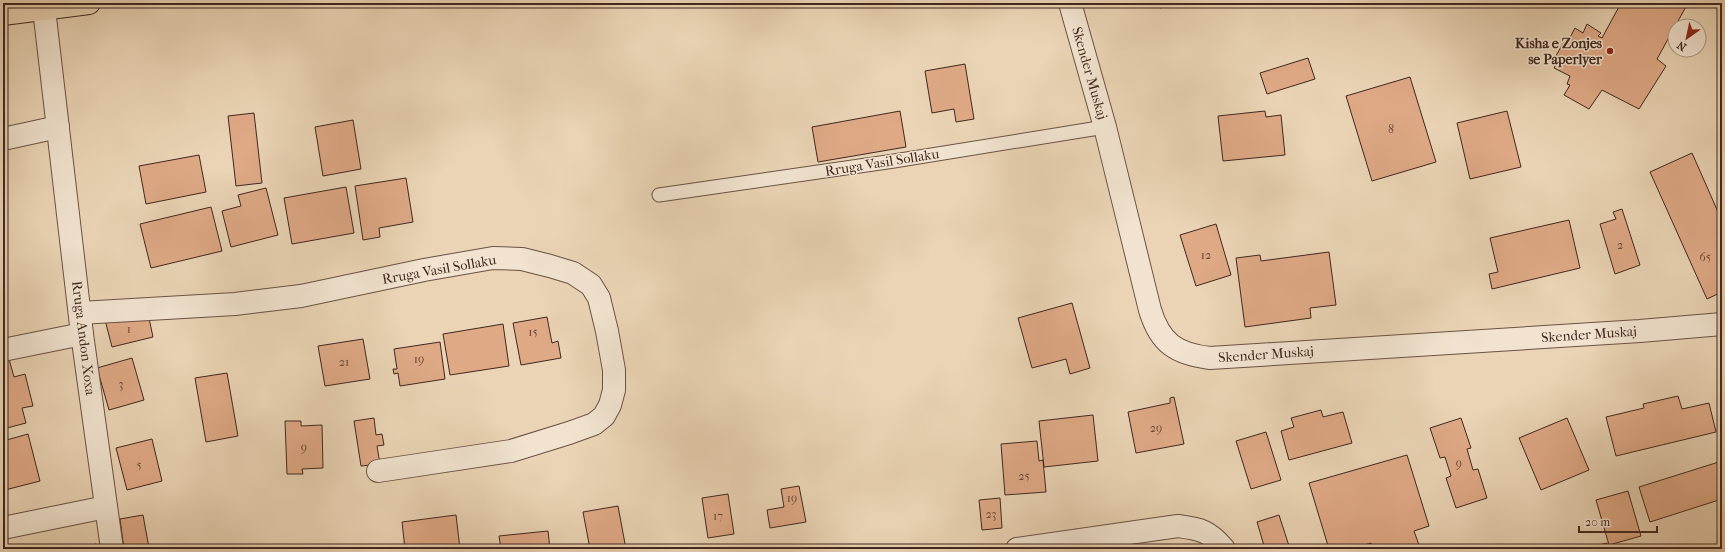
<svg xmlns="http://www.w3.org/2000/svg" width="1725" height="552" font-family="'IM FELL French Canon',serif">
	<style>
		.building { fill: #dfa986; stroke: #40271e }
		.lines { fill: none; stroke-linecap: round; stroke-linejoin: round }
		.service-casing { stroke: #6a5244; stroke-width: 15 }
		.minor-casing { stroke: #6a5244; stroke-width: 24 }
		.tertiary-casing { stroke: #6a5244; stroke-width: 24 }
		.primary-casing { stroke: #40271e; stroke-width: 24 }
		.service { stroke: #f1e3cf; stroke-width: 13 }
		.minor { stroke: #f1e3cf; stroke-width: 22 }
		.tertiary { stroke: #f1e3cf; stroke-width: 22 }
		.primary { stroke: #ead4b5; stroke-width: 22 }
		.poi-dot { fill: #8f2418; stroke: #f1e3cf; stroke-width: 1.5 }
		.labels { text-anchor: middle; stroke-width: 3; stroke-linejoin: round; paint-order: stroke }
		.number-label { font-size: 12px; fill: #684838 }
		.poi-label { font-size: 14px; font-weight: bold; fill: #40271e; stroke: #f1e3cf; text-anchor: end }
		.street-label { font-size: 14px; fill: #40271e; stroke: #f1e3cf }
	</style>
	<rect width="100%" height="100%" fill="#ead4b5"/>
	<filter id="stains"><feTurbulence type="fractalNoise" baseFrequency=".005" numOctaves="4"/><feColorMatrix values="0 0 0 0 .2 0 0 0 0 .09 0 0 0 0 .02 0 0 0 .5 -.17"/></filter>
	<radialGradient id="worn" r=".72"><stop offset=".6" stop-color="#630" stop-opacity="0"/><stop offset="1" stop-color="#630" stop-opacity=".3"/></radialGradient>
	<path class="building" d="M1159,3h21l-20,5z
		M1621,3h67l-31,56 9,7 -27,43 -37,-19 -13,19 -25,-14 6,-10 -3,-1 3,-8 -16,-8 4,-7 -4,-2 10,-17 3,1 8,-15 8,5 4,-9 14,9 -3,3 4,2z
		M1308,58l7,21 -48,15 -7,-21z
		M965,64l9,55 -18,3 -2,-13 -22,4 -7,-42z
		M1410,77l26,85 -64,19 -26,-85z
		M900,111l6,36 -88,15 -6,-35z
		M1265,111l1,6 15,-2 4,40 -62,6 -5,-45z
		M1507,111l14,56 -51,12 -13,-56z
		M254,113l8,70 -26,3 -8,-70z
		M353,120l8,49 -38,7 -8,-49z
		M1692,153l30,68v71l-15,7 -57,-127z
		M199,155l7,37 -60,12 -7,-38z
		M406,178l7,44 -34,6 1,9 -17,3 -8,-54z
		M346,187l8,46 -62,11 -8,-46z
		M266,188l12,47 -47,12 -9,-36 19,-5 -3,-11z
		M211,207l11,44 -71,17 -11,-44z
		M1622,209l18,56 -25,9 -15,-50 16,-5 -3,-7z
		M1569,220l11,48 -88,21 -3,-15 9,-2 -8,-34z
		M1216,224l15,51 -35,11 -16,-51z
		M1329,252l7,53 -26,3 1,10 -66,9 -9,-69 24,-3 1,6z
		M1072,303l18,65 -20,6 -4,-15 -34,9 -14,-50z
		M147,309l6,28 -41,10 -7,-27z
		M547,317l5,26 6,-2 3,17 -40,7 -8,-42z
		M503,324l6,42 -59,9 -7,-41z
		M363,339l7,40 -45,7 -7,-40z
		M440,342l5,37 -45,7 -2,-13 -4,1 -1,-5h4l-3,-20z
		M132,358l12,42 -35,10 -12,-42z
		M9,359l5,18 11,-3 8,32 -11,2 4,15 -23,6v-68z
		M227,373l11,63 -32,6 -11,-64z
		M1678,396l4,13 27,-6 7,29 -100,24 -10,-39 38,-9 -1,-4z
		M1174,397l10,47 -48,9 -8,-41 42,-9v-5z
		M1321,410l2,7 20,-5 9,31 -63,17 -8,-29 13,-4 -3,-9z
		M1093,415l5,46 -54,6 -5,-46z
		M374,418l2,17 6,-1 2,11 -7,1 3,18 -19,2 -7,-45z
		M1461,418l10,30 -4,1 6,21 5,-1 9,29 -31,10 -10,-30 5,-2 -6,-19 -5,1 -10,-30z
		M1567,418l22,52 -48,20 -22,-52z
		M285,421h16v5l21,-1 1,43 -21,1 1,5h-16z
		M1266,432l15,48 -30,9 -15,-48z
		M28,434l12,47 -35,9 -2,-8v-41z
		M152,439l10,42 -35,9 -11,-42z
		M1037,441l2,20 4,-1 3,32 -41,3 -4,-51z
		M1407,455l22,71 -15,5 5,14 -14,4h-32l-2,-6 -19,6h-23l-20,-66z
		M1722,461v38l-72,23 -11,-35z
		M799,486l7,36 -36,6 -3,-18 17,-3 -3,-18z
		M1628,491l13,45 -32,9 -13,-45z
		M728,494l6,40 -26,4 -6,-40z
		M1000,498l2,30 -20,2 -3,-30z
		M618,506l8,43h-36l-7,-37z
		M143,515l6,33 -25,1 -4,-30z
		M456,515l4,34h-55l-3,-27z
		M1279,515l11,34h-25l-8,-27z
		M548,531l2,18h-49l-2,-13z
		M1607,543l1,6h-25z
		M96,544l1,5h-25z"/>
	<g class="lines">
		<g class="service-casing">
			<path id="service" d="M659,195l235,-34 211,-34"/>
		</g>
		<g class="minor-casing">
			<path id="minor" d="M1070,3l35,124 45,183c10,33 26,44 60,48l430,-27 82,-7
				M3,139l55,-12
				M80,313l155,-9 66,-8 123,-26 69,-12 29,1 28,7 23,7 18,12 8,13 8,33 7,39v20l-4,15 -6,11 -10,8 -25,9 -58,18 -133,20
				M3,350l79,-16
				M3,528l103,-21
				M1017,549l161,-23c23,3 31,5 46,23"/>
		</g>
		<g class="tertiary-casing">
			<path id="tertiary" d="M44,9l38,325 30,215"/>
		</g>
		<g class="primary-casing">
			<path id="primary" d="M3,14l86,-11"/>
		</g>
		<use href="#service" class="service"/>
		<use href="#minor" class="minor"/>
		<use href="#tertiary" class="tertiary"/>
		<use href="#primary" class="primary"/>
	</g>
	<circle class="poi-dot" cx="1610" cy="51" r="4"/>
	<g class="labels">
		<g class="number-label">
			<text x="1391" y="133">8</text>
			<text x="1620" y="249">2</text>
			<text x="1206" y="259">12</text>
			<text x="1705" y="261">65</text>
			<text x="129" y="333">1</text>
			<text x="533" y="336">15</text>
			<text x="419" y="363">19</text>
			<text x="344" y="366">21</text>
			<text x="121" y="388">3</text>
			<text x="1156" y="432">29</text>
			<text x="304" y="451">9</text>
			<text x="1459" y="467">9</text>
			<text x="139" y="469">5</text>
			<text x="1024" y="480">25</text>
			<text x="792" y="502">19</text>
			<text x="991" y="518">23</text>
			<text x="718" y="520">17</text>
		</g>
		<g class="poi-label">
			<text x="1602" y="48">Kisha e Zonjes<tspan x="1602" dy="16">se Paperlyer</tspan></text>
		</g>
		<g class="street-label">
			<text transform="translate(1090 73) rotate(74)" y="5">Skender Muskaj</text>
			<text transform="translate(882 162) rotate(-9)" y="5">Rruga Vasil Sollaku</text>
			<text transform="translate(439 269) rotate(-10)" y="5">Rruga Vasil Sollaku</text>
			<text transform="translate(1589 334) rotate(-4)" y="5">Skender Muskaj</text>
			<text transform="translate(84 338) rotate(83)" y="5">Rruga Andon Xoxa</text>
			<text transform="translate(1266 354) rotate(-4)" y="5">Skender Muskaj</text>
		</g>
	</g>
	<rect width="1725" height="552" fill="none" stroke="#ead4b5" stroke-width="16"/>
	<rect x="4" y="4" width="1717" height="544" fill="none" stroke="#40271e" stroke-width="2"/>
	<rect x="8" y="8" width="1709" height="536" fill="none" stroke="#40271e"/>
	<g transform="translate(1687 38) rotate(213)"><circle r="19" fill="#f1e3cf" stroke="#aa9888"/>
	<path d="M0-3L7 15L0 10L-7 15Z" fill="#8f2418"/>
	<text y="-6" font-size="11" font-weight="bold" text-anchor="middle" fill="#40271e">N</text>
	</g>
	<path d="M1579 526v6h78v-6" fill="none" stroke="#40271e" stroke-width="2"/>
	<text x="1585" y="526" font-size="12" fill="#40271e" stroke="#f1e3cf" stroke-width="3" paint-order="stroke">20 m</text>
	<rect width="100%" height="100%" filter="url(#stains)"/>
	<rect width="100%" height="100%" fill="url(#worn)"/>
</svg>
